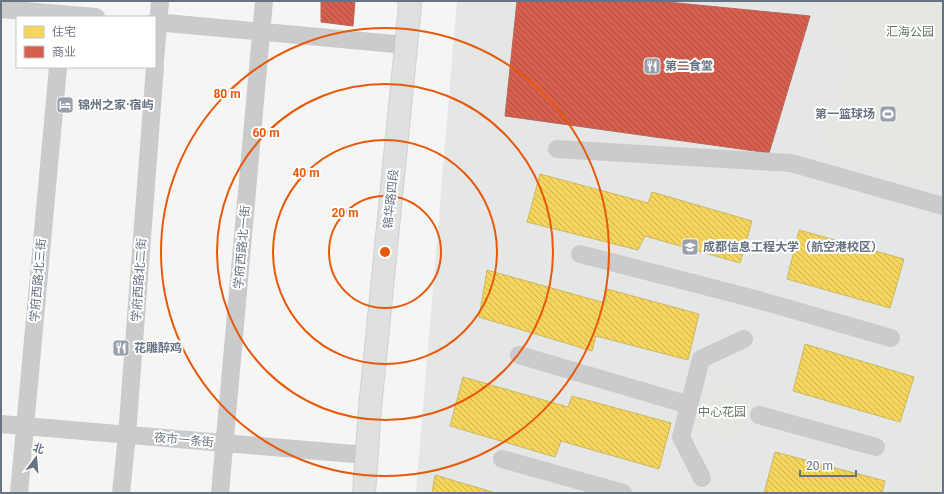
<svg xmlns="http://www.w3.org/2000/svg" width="944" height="494" font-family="Roboto,'Noto Sans SC',sans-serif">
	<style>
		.built { fill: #e5e7e6 }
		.green { fill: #e4e7e2 }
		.homes { fill: url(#homes-back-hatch); stroke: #cbb867 }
		.shops { fill: url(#shops-back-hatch); stroke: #b5665d }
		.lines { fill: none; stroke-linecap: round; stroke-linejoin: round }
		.major-casing { stroke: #d1d1d2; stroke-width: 24 }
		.minor { stroke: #cacbcd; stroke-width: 18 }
		.major { stroke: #dfe0e0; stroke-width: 22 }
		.ring { fill: none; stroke: #e8590c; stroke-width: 2 }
		.labels { text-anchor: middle; stroke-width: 4; stroke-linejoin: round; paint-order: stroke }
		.park-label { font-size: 12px; fill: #677966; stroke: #fff }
		.poi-label { font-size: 12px; font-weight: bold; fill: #677382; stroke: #fff; text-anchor: start }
		.street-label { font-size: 12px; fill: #677382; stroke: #fff }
		.centre { fill: #e8590c; stroke: #fff; stroke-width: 2 }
		.ring-label { font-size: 12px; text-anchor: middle; font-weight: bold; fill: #e8590c; stroke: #fff; stroke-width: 4; stroke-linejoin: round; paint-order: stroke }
	</style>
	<defs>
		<pattern id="homes-back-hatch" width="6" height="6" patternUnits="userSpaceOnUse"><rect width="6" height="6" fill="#f6d55c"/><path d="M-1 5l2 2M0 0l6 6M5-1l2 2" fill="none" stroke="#cbb151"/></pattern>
		<pattern id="shops-back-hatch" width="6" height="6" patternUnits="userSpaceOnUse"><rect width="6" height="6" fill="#d6604d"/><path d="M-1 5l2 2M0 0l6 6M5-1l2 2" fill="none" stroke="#a85044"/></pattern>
	</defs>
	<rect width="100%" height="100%" fill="#f5f5f4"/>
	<path class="built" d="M457,1h486v492h-527z"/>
	<path class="green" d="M834,1h109v186l-123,-33 32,-105 -29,-7z
		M694 412a28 28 0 1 1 56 0a28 28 0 1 1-56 0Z
		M943,386v107h-27z"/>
	<path class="homes" d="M540,174l108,29 4,-11 100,29 -12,42 -95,-27 -7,14 -111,-28z
		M799,230l105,29 -14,49 -103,-29z
		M487,270l118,33 2,-14 92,25 -11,46 -92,-24 -4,15 -113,-34z
		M805,344l109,33 -14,45 -107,-31z
		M463,377l105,30 4,-11 99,27 -12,46 -98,-28 -6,16 -105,-31z
		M775,452l110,29 -3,12h-118z
		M435,475l61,18h-64z"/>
	<path class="shops" d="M321,1h34l-2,25 -32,-4z
		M517,1h140l153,15 -41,137 -264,-37z"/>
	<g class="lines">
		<g class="major-casing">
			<path id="major" d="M364,493l6,-85 40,-402 -1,-5"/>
		</g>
		<path class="minor" d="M1,9l95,8
			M155,22l251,23
			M155,61l5,-60
			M557,149l234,14 152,43
			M580,254l175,45 136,39
			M519,355l170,50
			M759,415l117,32
			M1,424l365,31
			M502,459l121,34
			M702,478l-21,-41 20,-78 43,-20
			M19,493l39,-426
			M121,493l6,-58 28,-368
			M220,493l44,-492"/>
		<use href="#major" class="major"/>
	</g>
	<g class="ring">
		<circle cx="385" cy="252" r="56"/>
		<circle cx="385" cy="252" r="112"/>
		<circle cx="385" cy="252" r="168"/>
		<circle cx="385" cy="252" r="224"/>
	</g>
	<defs>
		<g id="restaurant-square" transform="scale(0.9)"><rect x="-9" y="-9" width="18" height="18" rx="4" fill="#99a0aa" stroke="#fff"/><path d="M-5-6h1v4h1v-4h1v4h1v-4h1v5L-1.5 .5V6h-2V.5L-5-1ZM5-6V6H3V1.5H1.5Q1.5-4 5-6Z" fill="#fff"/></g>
		<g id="hotel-square" transform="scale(0.9)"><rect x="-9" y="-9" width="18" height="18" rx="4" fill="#99a0aa" stroke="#fff"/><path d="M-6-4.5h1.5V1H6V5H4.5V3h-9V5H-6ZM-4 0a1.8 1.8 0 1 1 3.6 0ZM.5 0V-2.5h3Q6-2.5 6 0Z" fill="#fff"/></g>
		<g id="stadium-square" transform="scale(0.9)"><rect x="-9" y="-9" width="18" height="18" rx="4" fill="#99a0aa" stroke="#fff"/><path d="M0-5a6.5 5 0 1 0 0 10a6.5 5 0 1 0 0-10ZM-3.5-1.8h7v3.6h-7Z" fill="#fff"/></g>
		<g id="university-square" transform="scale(0.9)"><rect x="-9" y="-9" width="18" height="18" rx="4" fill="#99a0aa" stroke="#fff"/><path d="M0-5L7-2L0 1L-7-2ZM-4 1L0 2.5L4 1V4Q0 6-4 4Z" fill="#fff"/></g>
	</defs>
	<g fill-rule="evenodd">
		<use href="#restaurant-square" x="652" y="66"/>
		<use href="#hotel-square" x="65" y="105"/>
		<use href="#stadium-square" x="888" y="114"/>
		<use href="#university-square" x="690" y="247"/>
		<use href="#restaurant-square" x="121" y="348"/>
	</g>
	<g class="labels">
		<g class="park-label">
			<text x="910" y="36">汇海公园</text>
			<text x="722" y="416">中心花园</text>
		</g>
		<g class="poi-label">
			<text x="665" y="70">第二食堂</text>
			<text x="78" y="109">锦州之家·宿屿</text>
			<text x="875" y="118" text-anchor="end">第一篮球场</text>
			<text x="703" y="251">成都信息工程大学（航空港校区）</text>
			<text x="134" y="352">花雕醉鸡</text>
		</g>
		<g class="street-label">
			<text transform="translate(391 199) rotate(-84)" y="4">锦华路四段</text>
			<text transform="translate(242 247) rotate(-85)" y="4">学府西路北一街</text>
			<text transform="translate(38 280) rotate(-85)" y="4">学府西路北三街</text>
			<text transform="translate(139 280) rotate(-86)" y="4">学府西路北二街</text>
			<text transform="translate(184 440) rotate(5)" y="4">夜市一条街</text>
		</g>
	</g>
	<circle cx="385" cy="252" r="6" class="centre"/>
	<g class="ring-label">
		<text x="227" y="98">80 m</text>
		<text x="266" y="137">60 m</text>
		<text x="306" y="177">40 m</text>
		<text x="345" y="217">20 m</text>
	</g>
	<rect width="944" height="494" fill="none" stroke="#677382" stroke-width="4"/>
	<rect x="16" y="16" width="140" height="52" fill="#ffffff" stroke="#c2c7cd"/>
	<rect x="24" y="26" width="20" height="12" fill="#f6d55c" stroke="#c2c7cd"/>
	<text x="52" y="36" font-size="12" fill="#677382">住宅</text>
	<rect x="24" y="46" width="20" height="12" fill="#d6604d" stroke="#c2c7cd"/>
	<text x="52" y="56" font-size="12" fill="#677382">商业</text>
	<g transform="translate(36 458) rotate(16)" stroke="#ffffff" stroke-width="3" paint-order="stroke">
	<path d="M0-3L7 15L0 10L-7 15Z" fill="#677382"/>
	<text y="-6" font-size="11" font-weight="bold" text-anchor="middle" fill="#677382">北</text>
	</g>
	<path d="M800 470v6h56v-6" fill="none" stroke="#677382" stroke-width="2"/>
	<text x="806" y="470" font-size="12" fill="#677382" stroke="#ffffff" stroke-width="3" paint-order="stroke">20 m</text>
</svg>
